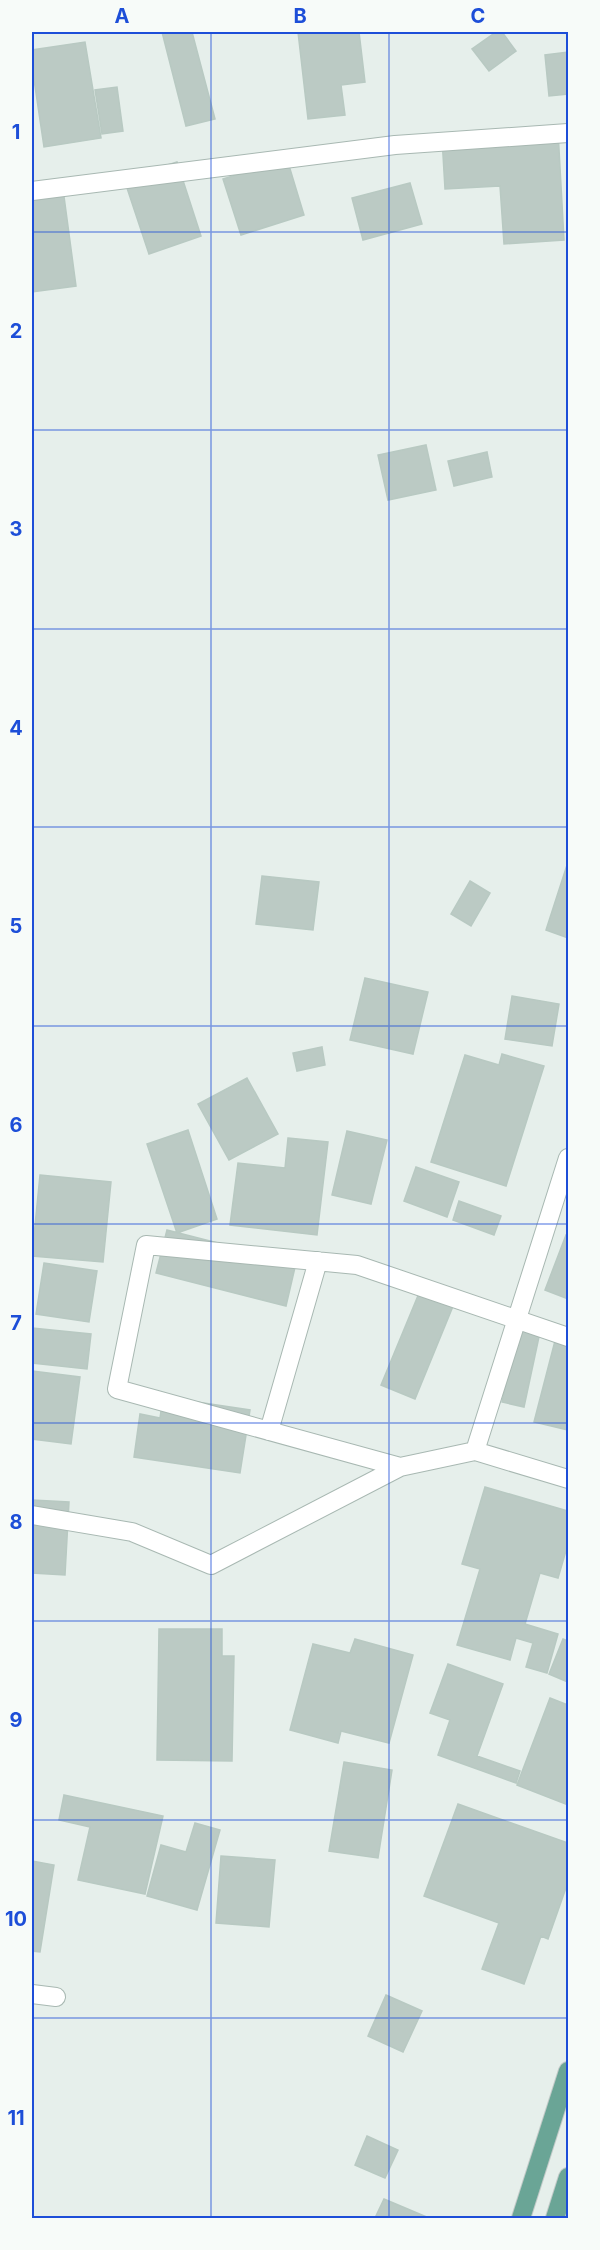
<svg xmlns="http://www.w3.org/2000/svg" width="600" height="2250" font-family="Inter,sans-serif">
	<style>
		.building { fill: #bbcac4; stroke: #b8c9c2; stroke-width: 1.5 }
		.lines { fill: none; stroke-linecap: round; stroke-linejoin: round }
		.street-casing { stroke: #a8b8b2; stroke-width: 20 }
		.primary-casing { stroke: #c2cac8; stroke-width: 20 }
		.street { stroke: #fff; stroke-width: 18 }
		.primary { stroke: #6aa596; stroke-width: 18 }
		.grid { fill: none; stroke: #1d4ed8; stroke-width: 1.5; stroke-opacity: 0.55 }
		.neatline { fill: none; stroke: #1d4ed8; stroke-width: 2 }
		.grid-label { font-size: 20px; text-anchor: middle; font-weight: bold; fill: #1d4ed8 }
	</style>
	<rect width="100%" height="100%" fill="#e6efeb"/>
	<path class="building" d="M162,32h30l23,87 -29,7z
		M298,32h61l6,50 -24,3 4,30 -37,4z
		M496,32h6l14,19 -27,20 -17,-22z
		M85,42l16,96 -57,9 -12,-81v-16z
		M568,52v42l-19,2 -4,-41z
		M117,87l6,44 -21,3 -7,-44z
		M558,131l6,109 -60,4 -4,-58 -55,3 -3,-51z
		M287,159l17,56 -63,20 -18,-56z
		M177,162l24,74 -52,18 -25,-75z
		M410,183l12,41 -59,16 -11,-42z
		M63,189l13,97 -44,6v-99z
		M426,445l10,45 -48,10 -10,-45z
		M487,452l5,25 -38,9 -6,-25z
		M568,862v76l-22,-8z
		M262,876l57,6 -6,48 -57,-6z
		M470,881l20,12 -19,33 -20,-12z
		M365,978l63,14 -15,62 -63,-14z
		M512,996l47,8 -7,42 -47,-7z
		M322,1047l3,18 -28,6 -4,-18z
		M502,1054l42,12 -38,120 -75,-24 34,-107 34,10z
		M247,1078l31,56 -49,26 -31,-56z
		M188,1130l29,89 -40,14 -30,-89z
		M347,1131l40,9 -16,64 -39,-9z
		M288,1138l40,4 -11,93 -87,-10 8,-62 47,5z
		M416,1167l43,15 -12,35 -43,-16z
		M40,1175l71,7 -8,80 -71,-6z
		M459,1201l42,15 -7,19 -41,-15z
		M167,1230l129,33 -10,43 -130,-33z
		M566,1235l2,1v63l-23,-9z
		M44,1263l53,8 -8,51 -53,-8z
		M422,1286l34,13 -41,100 -34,-14z
		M32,1328l59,6 -4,35 -55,-6z
		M518,1328l22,4 -16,75 -22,-5z
		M556,1337l12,4v89l-34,-8z
		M32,1371l48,6 -9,67 -39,-5z
		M163,1397l87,13 -10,63 -106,-16 6,-43 20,4z
		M485,1487l83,24v33l-10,34 -18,-5 -15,51 33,10 -11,39 -21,-6 7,-24 -17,-5 -6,22 -53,-15 23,-76 -18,-5z
		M32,1500l37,2 -4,73 -33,-2z
		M159,1629h63v27h12l-2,105 -75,-1z
		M355,1639l58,16 -24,88 -48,-12 -3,12 -48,-13 23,-86 37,9z
		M563,1639l5,2v41l-19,-8z
		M448,1664l55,20 -26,72 43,15 -4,12 -78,-28 12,-35 -20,-7z
		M550,1698l18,7v100l-51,-20z
		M344,1762l48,8 -14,88 -49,-7z
		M64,1795l99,21 -18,78 -67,-14 12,-53 -31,-7z
		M458,1804l110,39v39l-20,57 -7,-3 -17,48 -42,-15 17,-46 -75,-27z
		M195,1823l25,7 -23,80 -50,-14 14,-51 25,7z
		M221,1856l54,4 -6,67 -53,-4z
		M32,1861l22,4 -14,87 -8,-1z
		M386,1995l36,16 -19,41 -35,-16z
		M367,2136l31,14 -13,28 -30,-13z
		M384,2199l45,19h-54z"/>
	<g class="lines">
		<g class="street-casing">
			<path id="street" d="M32,191l363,-46 173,-12
				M568,1337l-211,-72 -211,-20 -29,144 283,78 75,-16 93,28
				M269,1431l49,-170
				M475,1451l93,-293
				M32,1515l100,17 79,33 189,-98
				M32,1994l24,3"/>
		</g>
		<g class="primary-casing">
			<path id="primary" d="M521,2218l47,-147
				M555,2218l13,-41"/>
		</g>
		<use href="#street" class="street"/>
		<use href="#primary" class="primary"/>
	</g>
	<path class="grid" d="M211,32v2186M389,32v2186M32,232h536M32,430h536M32,629h536M32,827h536M32,1026h536M32,1224h536M32,1423h536M32,1621h536M32,1820h536M32,2018h536"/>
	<rect width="600" height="2250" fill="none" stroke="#f7fbf9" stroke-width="66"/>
	<rect x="33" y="33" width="534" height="2184" class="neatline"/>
	<g class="grid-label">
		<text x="122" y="23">A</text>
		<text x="300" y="23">B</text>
		<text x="478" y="23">C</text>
		<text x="16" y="139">1</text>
		<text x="16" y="338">2</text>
		<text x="16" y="536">3</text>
		<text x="16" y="735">4</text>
		<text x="16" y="933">5</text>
		<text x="16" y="1132">6</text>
		<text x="16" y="1330">7</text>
		<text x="16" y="1529">8</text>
		<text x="16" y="1727">9</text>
		<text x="16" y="1926">10</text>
		<text x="16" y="2125">11</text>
	</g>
</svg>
